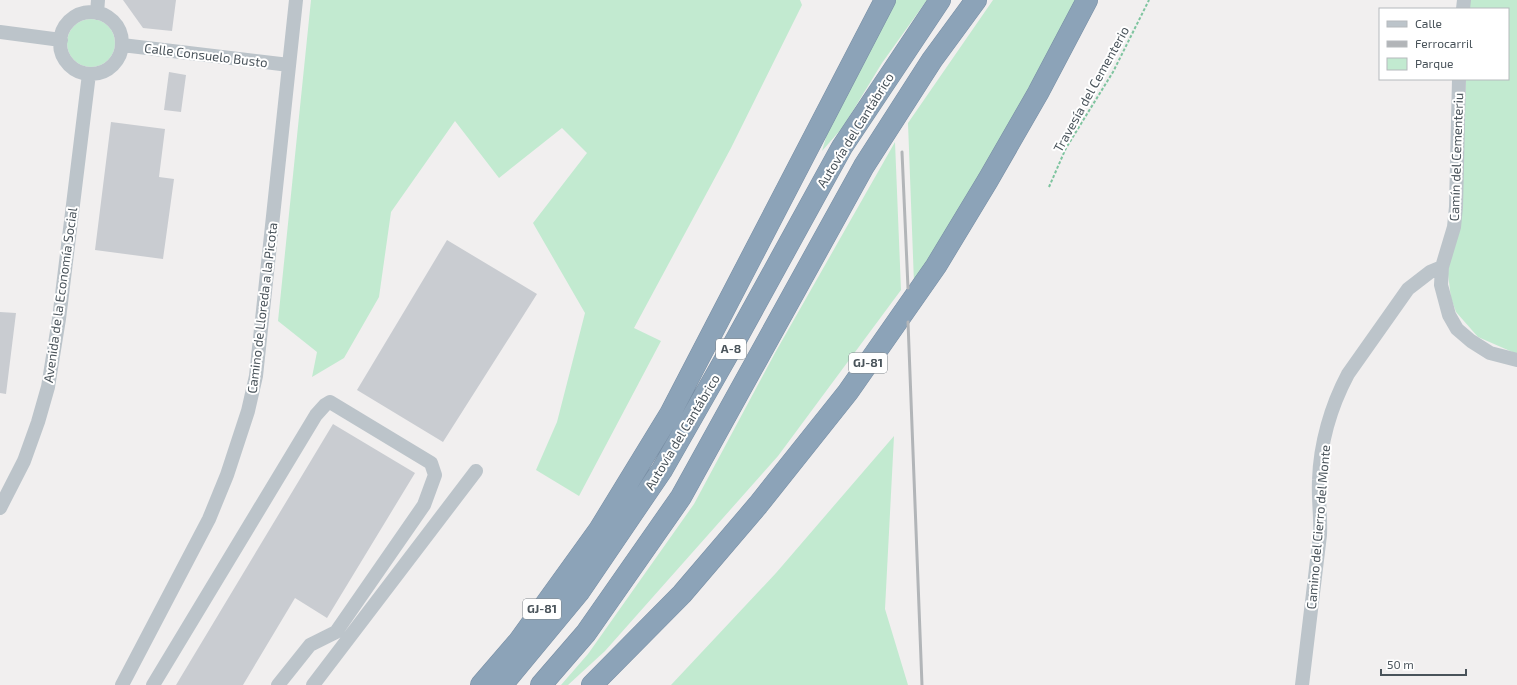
<svg xmlns="http://www.w3.org/2000/svg" width="1517" height="685" font-family="'Exo 2',sans-serif">
	<style>
		.green { fill: #c2ead0 }
		.building { fill: #c9ccd1 }
		.lines { fill: none; stroke-linecap: round; stroke-linejoin: round }
		.highway-casing { stroke: #788ea4; stroke-width: 22 }
		.path { stroke: #7ec49f; stroke-width: 2; stroke-dasharray: 3 2; stroke-linecap: butt }
		.minor { stroke: #bcc4ca; stroke-width: 14 }
		.highway { stroke: #8ca3b8; stroke-width: 21 }
		.rail { stroke: #b2b5b8; stroke-width: 3 }
		.labels { text-anchor: middle; stroke-width: 4; stroke-linejoin: round; paint-order: stroke }
		.shield { fill: #fff; stroke: #80878c; stroke-width: 1 }
		.shield-label { font-size: 12px; font-weight: bold; fill: #49535a }
		.street-label { font-size: 13px; fill: #49535a; stroke: #fff }
	</style>
	<rect width="100%" height="100%" fill="#f1efef"/>
	<path class="green" d="M311,0h489l2,5 -71,143 -97,180 27,13 -82,155 -43,-26 21,-48 28,-109 -52,-90 54,-70 -25,-25 -63,50 -44,-57 -64,91 -12,85 -35,61 -32,19 5,-25 -39,-31z
		M893,0h34l-45,63 -39,64 -21,24 9,-31z
		M993,0h84l-90,164 -73,119 -6,-160z
		M1470,0h47v354l-39,-17 -22,-25 -5,-14 -3,-24 3,-23 10,-35 5,-137h42v-70h-38z
		M67 43a24 24 0 1 1 48 0a24 24 0 1 1-48 0Z
		M895,142l6,148 -123,166 -173,195 -37,34h-7l27,-31 106,-150 81,-151z
		M894,436l-9,173 23,76h-237l105,-112z"/>
	<path class="building" d="M123,0h53l-4,31 -29,-3z
		M169,72l17,3 -5,37 -17,-2z
		M111,122l54,7 -6,48 15,2 -11,80 -68,-9z
		M447,240l90,54 -94,148 -86,-52z
		M0,312l16,1 -10,81 -6,-1z
		M333,424l82,49 -88,145 -32,-20 -52,87h-67z"/>
	<g class="lines">
		<g class="highway-casing">
			<path id="highway" d="M481,685l38,-44 80,-111 71,-116 215,-414
				M502,685l77,-93 83,-122 70,-123 110,-200 98,-147
				M541,685l45,-52 95,-136 183,-331 68,-106 44,-60
				M592,685l90,-91 76,-89 90,-113 88,-126 52,-86 50,-87 49,-93"/>
		</g>
		<path class="path" d="M1049,187l17,-39 47,-76 36,-72"/>
		<path class="minor" d="M1463,9l1,-9
			M60 43a31 31 0 1 1 62 0a31 31 0 1 1-62 0Z
			M97,13l1,-13
			M0,32l61,8
			M122,45l167,20
			M1459,79l-3,128 -2,20 -12,40 -1,18 8,30 8,14 14,12 19,12 27,7
			M0,508l24,-47 14,-39 10,-35 11,-68 30,-245
			M122,685l87,-166 18,-44 21,-64 8,-35 40,-376
			M153,685l163,-270 9,-10 5,-3 101,61 4,12 -11,30 -88,127 -26,13 -32,40
			M313,685l163,-214
			M1302,685l18,-150c1,-18 -2,-36 -1,-55 1,-36 12,-74 29,-106l60,-85 22,-17 12,-5"/>
		<use href="#highway" class="highway"/>
		<path class="rail" d="M902,152l6,136
			M908,322l14,363"/>
	</g>
	<g class="labels">
		<g class="shield">
			<rect x="716" y="339" width="30" height="20" rx="3"/>
			<rect x="849" y="353" width="38" height="20" rx="3"/>
			<rect x="523" y="599" width="38" height="20" rx="3"/>
		</g>
		<g class="shield-label">
			<text x="731" y="353">A-8</text>
			<text x="868" y="367">GJ-81</text>
			<text x="542" y="613">GJ-81</text>
		</g>
		<g class="street-label">
			<text transform="translate(206 55) rotate(7)" y="5">Calle Consuelo Busto</text>
			<text transform="translate(1091 89) rotate(-61)" y="5">Travesía del Cementerio</text>
			<text transform="translate(855 130) rotate(-58)" y="5">Autovía del Cantábrico</text>
			<text transform="translate(1456 157) rotate(-88)" y="5">Camín del Cementeriu</text>
			<text transform="translate(60 295) rotate(-82)" y="5">Avenida de la Economía Social</text>
			<text transform="translate(262 308) rotate(-83)" y="5">Camino de Lloreda a la Picota</text>
			<text transform="translate(682 432) rotate(-59)" y="5">Autovía del Cantábrico</text>
			<text transform="translate(1318 527) rotate(-85)" y="5">Camino del Cierro del Monte</text>
		</g>
	</g>
	<rect x="1379" y="8" width="130" height="72" fill="#ffffff" stroke="#b6babd"/>
	<rect x="1387" y="21" width="20" height="6" fill="#bcc4ca" stroke="#b6babd"/>
	<text x="1415" y="28" font-size="12" fill="#49535a">Calle</text>
	<rect x="1387" y="41" width="20" height="6" fill="#b2b5b8" stroke="#b6babd"/>
	<text x="1415" y="48" font-size="12" fill="#49535a">Ferrocarril</text>
	<rect x="1387" y="58" width="20" height="12" fill="#c2ead0" stroke="#b6babd"/>
	<text x="1415" y="68" font-size="12" fill="#49535a">Parque</text>
	<path d="M1381 669v6h85v-6" fill="none" stroke="#49535a" stroke-width="2"/>
	<text x="1387" y="669" font-size="12" fill="#49535a" stroke="#ffffff" stroke-width="3" paint-order="stroke">50 m</text>
</svg>
